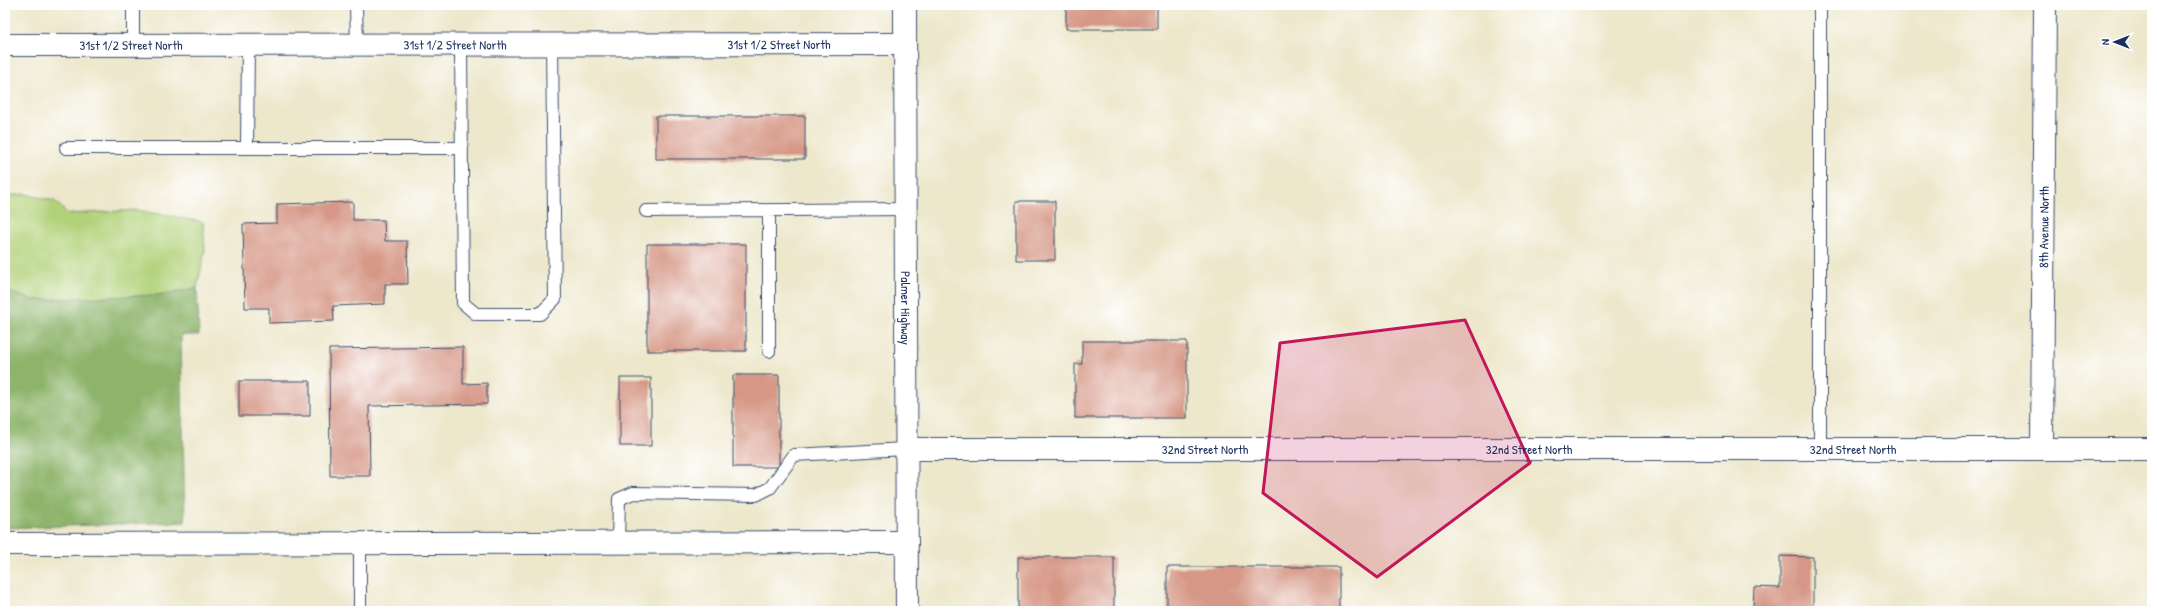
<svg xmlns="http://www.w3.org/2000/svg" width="2157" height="616" font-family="'Patrick Hand',sans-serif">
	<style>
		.green { fill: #b2d27a; stroke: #66806c }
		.forest { fill: #8db46a; stroke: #547264 }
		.building { fill: #d69786 }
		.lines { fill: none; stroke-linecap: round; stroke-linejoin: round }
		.service-casing { stroke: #3a4b6e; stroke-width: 14 }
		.minor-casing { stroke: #3a4b6e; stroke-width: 24 }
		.primary-casing { stroke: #3a4b6e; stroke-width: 24 }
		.service { stroke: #fff; stroke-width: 12 }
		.minor { stroke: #fff; stroke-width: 22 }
		.primary { stroke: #fff; stroke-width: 22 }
		.marked { fill: #c2185b; fill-opacity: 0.2; stroke: #c2185b; stroke-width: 3; stroke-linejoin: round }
		.labels { text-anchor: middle; stroke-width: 4; stroke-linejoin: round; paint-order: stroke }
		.street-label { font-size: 13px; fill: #1b2f5e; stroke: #fff }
	</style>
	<rect width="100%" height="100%" fill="#fff"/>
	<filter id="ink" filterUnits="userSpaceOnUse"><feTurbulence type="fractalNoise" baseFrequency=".025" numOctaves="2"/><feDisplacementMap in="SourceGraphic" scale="8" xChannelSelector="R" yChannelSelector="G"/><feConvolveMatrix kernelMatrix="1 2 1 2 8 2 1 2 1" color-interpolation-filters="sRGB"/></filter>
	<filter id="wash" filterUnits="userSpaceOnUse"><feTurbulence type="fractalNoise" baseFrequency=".012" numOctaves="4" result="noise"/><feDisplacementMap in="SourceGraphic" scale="16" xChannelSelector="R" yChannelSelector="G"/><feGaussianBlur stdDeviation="0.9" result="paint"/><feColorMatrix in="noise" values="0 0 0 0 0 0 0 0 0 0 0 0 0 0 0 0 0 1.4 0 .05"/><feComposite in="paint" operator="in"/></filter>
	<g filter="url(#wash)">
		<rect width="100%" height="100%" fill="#ede7cb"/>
		<path class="green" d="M25,194l30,7 13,13 69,-4 66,12 2,28 -8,38 -40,7 -123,5 -29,-9v-95z"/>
		<path class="forest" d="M197,288l2,47h-18l4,187 -180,6v-237l29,9 123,-5z"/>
		<g id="blocks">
			<path class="building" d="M1066,5h91v24h-91z
				M656,116h149v43h-149z
				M1016,201h39v59h-39z
				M353,202v18h31l1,21h22l1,43h-23v20l-52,2 1,15 -65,2v-15h-24l-2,-84 34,-1v-19z
				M647,244h99v107h-99z
				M1082,341h105v77h-112v-54h7z
				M463,347v37l24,-1v21l-118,2 1,70h-40l-1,-127z
				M733,375h46v92h-46z
				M620,378h31v68h-31z
				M239,381h71v35h-71z
				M1780,556l33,1v54h-60l1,-24 26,1z
				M1018,557h96v54h-96z
				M1167,567h172v44h-172z"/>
		</g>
	</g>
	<g filter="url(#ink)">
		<use href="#blocks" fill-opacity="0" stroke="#3a4b6e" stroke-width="1"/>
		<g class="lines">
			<g class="service-casing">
				<path id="service" d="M133,5v40
					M356,5l1,40
					M1820,5v444
					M461,45l2,258 13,11h64l15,-15 -3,-255
					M66,148h396
					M247,148l1,-103
					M769,210v141
					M646,211l259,-2
					M360,543v68
					M618,543l1,-44 14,-6 123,2 14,-7 24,-33 111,-6"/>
			</g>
			<g class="minor-casing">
				<g id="minor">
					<path id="s1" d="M5,45l900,-1"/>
					<path id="s2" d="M905,449h1247"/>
					<path id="s3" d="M2042,449l3,-444"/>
					<path d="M5,544l902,-2"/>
				</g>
			</g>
			<g class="primary-casing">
				<g id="primary">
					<path id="s4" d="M905,5l2,606"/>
				</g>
			</g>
			<use href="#service" class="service"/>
			<use href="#minor" class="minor"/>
			<use href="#primary" class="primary"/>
		</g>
	</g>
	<path class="marked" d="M1465,320l65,143 -153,114 -114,-84 17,-150z"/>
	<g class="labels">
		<g class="street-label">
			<text dy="5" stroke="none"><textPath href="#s1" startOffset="774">31st 1/2 Street North</textPath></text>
			<text dy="5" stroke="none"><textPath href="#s1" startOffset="126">31st 1/2 Street North</textPath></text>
			<text dy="5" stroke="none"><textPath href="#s1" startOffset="450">31st 1/2 Street North</textPath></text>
			<text dy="5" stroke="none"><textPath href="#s3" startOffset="222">8th Avenue North</textPath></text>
			<text dy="5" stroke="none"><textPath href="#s4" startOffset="303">Palmer Highway</textPath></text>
			<text dy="5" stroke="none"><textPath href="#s2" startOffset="300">32nd Street North</textPath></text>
			<text dy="5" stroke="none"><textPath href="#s2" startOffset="624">32nd Street North</textPath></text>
			<text dy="5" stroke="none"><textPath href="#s2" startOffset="948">32nd Street North</textPath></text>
		</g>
	</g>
	<rect width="2157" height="616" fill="none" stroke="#fff" stroke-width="20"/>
	<g transform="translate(2115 42) rotate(270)" stroke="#ffffff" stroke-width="3" paint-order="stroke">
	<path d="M0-3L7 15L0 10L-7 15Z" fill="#1b2f5e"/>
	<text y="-6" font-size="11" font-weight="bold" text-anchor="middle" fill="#1b2f5e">N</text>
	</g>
</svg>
